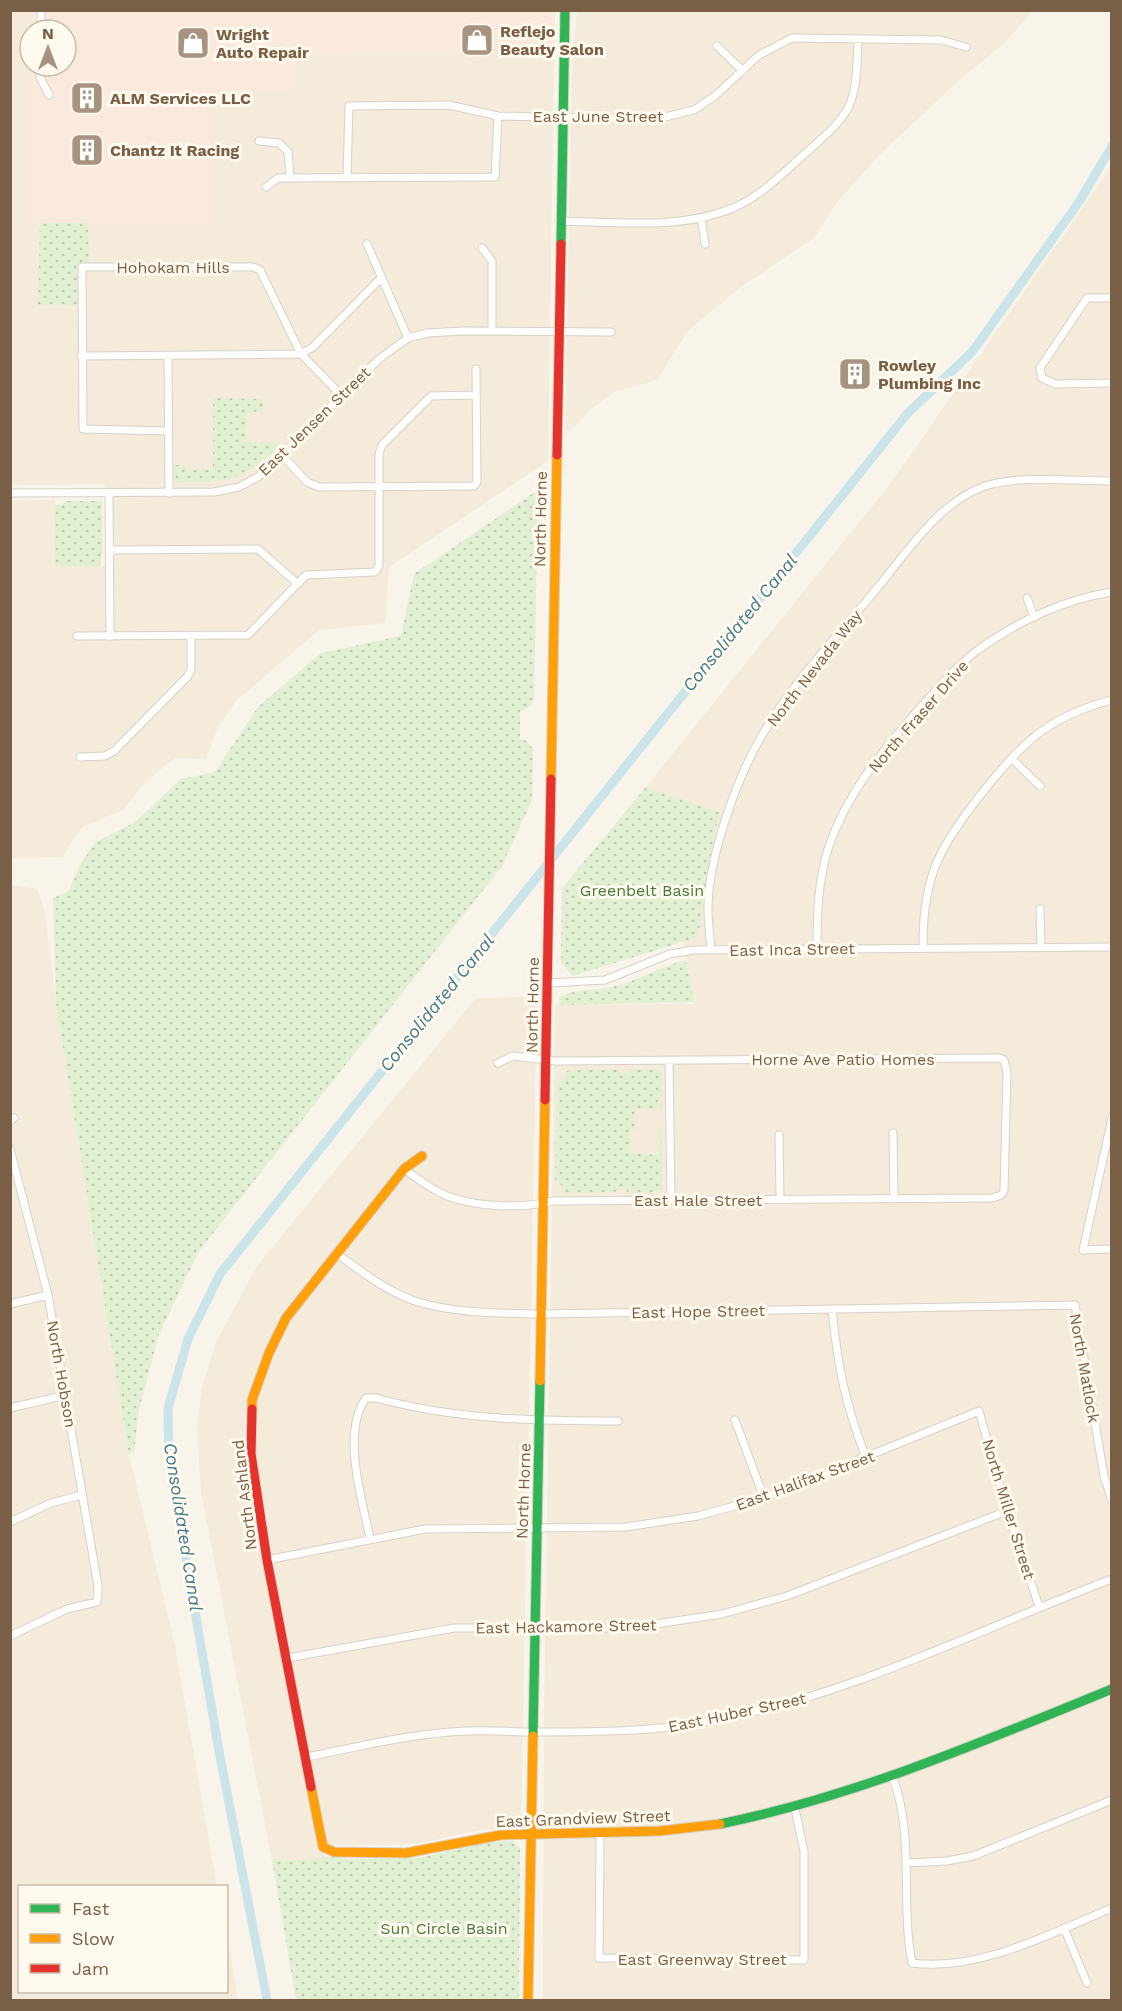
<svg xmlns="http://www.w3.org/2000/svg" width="1122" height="2011" font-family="'Work Sans',sans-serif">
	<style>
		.residential { fill: #f4ebda }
		.commercial { fill: #f9eadd; fill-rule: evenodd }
		.park { fill: url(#park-dots) }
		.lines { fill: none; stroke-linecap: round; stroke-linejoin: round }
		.canal { stroke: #cae4ea; stroke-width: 9 }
		.street-casing { stroke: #d7d1c8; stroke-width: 9 }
		.fast-casing { stroke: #d8d1c6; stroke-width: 11 }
		.slow-casing { stroke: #d8d1c6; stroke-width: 11 }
		.jam-casing { stroke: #d8d1c6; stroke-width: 11 }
		.street { stroke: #fefdfc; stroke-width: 7 }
		.fast { stroke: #30b455; stroke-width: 9 }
		.slow { stroke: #ff9f0a; stroke-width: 9 }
		.jam { stroke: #e5322d; stroke-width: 9 }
		.labels { text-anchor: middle; stroke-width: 6; stroke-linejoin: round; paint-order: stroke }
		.poi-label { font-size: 16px; font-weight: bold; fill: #7a5f47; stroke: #fffaed; text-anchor: start }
		.street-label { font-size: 16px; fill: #7a5f47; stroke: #fffaed }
		.park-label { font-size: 16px; fill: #477a3c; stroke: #fffaed }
		.water-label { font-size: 18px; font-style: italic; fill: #3e798f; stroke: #fffaed }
	</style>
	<defs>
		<pattern id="park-dots" width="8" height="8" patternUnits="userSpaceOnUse" patternTransform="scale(1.5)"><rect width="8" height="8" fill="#e1f0d3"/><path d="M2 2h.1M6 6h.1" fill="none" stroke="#bbc6ad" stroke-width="1.8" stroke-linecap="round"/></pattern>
	</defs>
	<rect width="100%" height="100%" fill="#f8f4ea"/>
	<path class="residential" d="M11,11h19l-2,212h12l171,-132 87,-2 2,-34 254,-1 -6,407 -159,106 -4,56 -66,7 -82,70 -20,29 -11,30 -31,-1 -29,23 -23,29 -40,17 -10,12 -10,18 -52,1 -1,-357 45,-1v66h59l-1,-59 -9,-23 -93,1z
		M577,11h455l-26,31 -42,34 -85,79 -44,50 -21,33 -76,51 -50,42 -31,49 -43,12 -23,17 -21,22h-5l7,-368z
		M1111,167v1833h-568l1,-289 11,-706 139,-1 -11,-62 15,-5 21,-125 -73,-25 245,-304z
		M10,884l27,5 8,23 11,91 73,451 45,187 43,245h-197v106h206l1,-59 11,67h-227z
		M537,997l-16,825 -6,5 -35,3 -64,14 -83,1 -12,14 -49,2 -71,-369 -4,-68 5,-37 14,-45 41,-76 219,-268z"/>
	<path class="commercial" d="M30,11h525l-1,43 -254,1 -1,34 -87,2 1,133 -185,-1zM30,30h36v36h-36z"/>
	<path class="park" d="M40,223h48l1,39 -11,9 -1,34h-39z
		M213,398l50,1v12l-16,1 -2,30 37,1c-35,37 -54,39 -103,39l-5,-5 -1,-12h12l1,5h27z
		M538,490l-4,208 -4,9 -10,4v28l7,2 6,8 -1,51 -30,66 -303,385 -40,83 -20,75 -5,44 -5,1 -73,-451 -3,-105 16,-7 11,-26 15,-22 40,-21 46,-43 34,-7 43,-65 63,-54 80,-17 13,-62z
		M64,501h38l1,53h-2v12h-46v-61h8z
		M646,787l73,25 -21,125 -125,39 -12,-13 1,-75z
		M686,960l8,42 -132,3 -3,-2v-6c17,-9 41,-6 60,-12 22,-6 42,-19 67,-25z
		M656,1069l5,4 1,24h-4v8h4v3l-28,1 1,22h-6v22l29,2 1,-27 3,-1v61l-4,4 -30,1 -3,-6h-5l-5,5 -49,1 -7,-11h-4l2,-100h4l7,-12h51l3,4h6l2,-4z
		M489,1842l24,-1 7,7 -1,152h-223l-24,-139 49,-2 2,-3 23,3 73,-1z"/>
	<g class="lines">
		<path class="canal" d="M267,2000l-48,-249 -50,-291 -1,-52 20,-69 32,-65 687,-860 65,-62 107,-150 33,-56"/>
		<g class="street-casing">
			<path id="street" d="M41,30v-20
				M717,46l26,25
				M40,66v11l9,18
				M259,141l20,2 9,9 2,26
				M347,177l2,-71 100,-1 49,11 159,3 37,-9 21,-14 44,-41 33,-17 149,2 25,7
				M266,187l12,-9 217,-1 3,-61
				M701,218l4,26
				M560,221c57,1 120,9 173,-13 26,-11 46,-31 66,-49 54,-48 57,-48 59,-120
				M367,244l41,94
				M482,248l10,13v69
				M1112,298h-25l-47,70 2,10 13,6 57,-1
				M81,356l220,-2 12,-7 68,-69
				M168,356l1,137
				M168,431l-85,-2 -1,-162h171l7,3 41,84 41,42
				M282,455l25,27 12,5 155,-1 3,-4 -1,-113
				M10,493l204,-1 25,-5 19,-10 121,-118 29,-21 19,-5 36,-2 148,1
				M109,493l1,144
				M109,550l149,-1 40,35
				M1027,598l7,19
				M77,636l171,-1 58,-60 69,-3 4,-7v-111l3,-9 49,-49 45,-1
				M80,757l25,-1 9,-5 74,-75 3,-6v-34
				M1012,759l28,27
				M1040,909l1,38
				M817,948c0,-34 1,-66 11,-99 18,-55 55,-99 92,-141 18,-20 36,-42 58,-58 38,-28 87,-51 134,-58
				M923,948c0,-28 2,-54 12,-81 14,-37 68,-104 99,-130 22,-18 50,-30 78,-37
				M711,950c-1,-14 -3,-28 -3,-41 0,-50 28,-129 53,-172 31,-54 77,-101 117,-150 30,-36 61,-85 107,-101 32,-11 91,-5 127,-5
				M548,983l57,-3 65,-26 24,-4 418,-3
				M669,1061l2,139
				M1112,1118l-29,132 29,-1
				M10,1121l4,-3
				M893,1133l1,65
				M779,1135l1,64
				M10,1149l38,146 50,291 -1,16 -30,7 -57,27
				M404,1169c10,7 20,15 31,21 30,18 86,19 119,11l439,-3 8,-3 3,-4 3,-119 -3,-12 -5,-2 -443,3 -43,-5 -15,7
				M336,1253c25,18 52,40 82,49 41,12 83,11 124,12l533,-9 29,171 8,25
				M10,1304l38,-9
				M832,1309c6,59 13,94 34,149
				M10,1408l56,-13
				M735,1420l29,78
				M10,1522l41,-19 31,-8
				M370,1538c-8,-38 -29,-106 -4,-140h10c80,22 160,23 242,23
				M267,1560l158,-31 201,-2 72,-11 66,-18 215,-87 28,100 32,95
				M288,1658l166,-30h152l37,-2 79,-12 65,-18 220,-85
				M306,1757c53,-10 106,-24 161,-26 22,-1 45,1 68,1 59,0 118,0 176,-11 140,-25 268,-92 401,-142
				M893,1778c22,60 7,123 19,185 66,9 140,-30 200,-55
				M600,1835l-1,123 205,2v-109l-9,-42
				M906,1863l41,-2 26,-5 139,-56
				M1064,1928l23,55"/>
		</g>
		<g class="fast-casing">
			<path id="fast" d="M561,244l4,-234
				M533,1736l7,-355
				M720,1824c137,-28 264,-83 392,-135"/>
		</g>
		<g class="slow-casing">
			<path id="slow" d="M551,779l6,-324
				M540,1381l5,-281
				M252,1409v-9l17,-47 17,-35 118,-149 18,-13
				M311,1787l12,60 11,5 72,1 95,-18 159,-4 60,-7
				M528,2000l5,-264"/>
		</g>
		<g class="jam-casing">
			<path id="jam" d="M557,455l4,-211
				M545,1100l6,-321
				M252,1409l-1,45 16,106 44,227"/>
		</g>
		<use href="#street" class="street"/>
		<use href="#fast" class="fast"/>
		<use href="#slow" class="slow"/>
		<use href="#jam" class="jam"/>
	</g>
	<defs>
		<g id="shop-square" transform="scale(1.725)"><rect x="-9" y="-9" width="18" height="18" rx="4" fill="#a69380" stroke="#fffaed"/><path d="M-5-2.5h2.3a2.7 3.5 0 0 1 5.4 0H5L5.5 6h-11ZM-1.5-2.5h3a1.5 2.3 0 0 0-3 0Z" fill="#fff"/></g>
		<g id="building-square" transform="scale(1.725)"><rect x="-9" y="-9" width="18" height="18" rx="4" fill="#a69380" stroke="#fffaed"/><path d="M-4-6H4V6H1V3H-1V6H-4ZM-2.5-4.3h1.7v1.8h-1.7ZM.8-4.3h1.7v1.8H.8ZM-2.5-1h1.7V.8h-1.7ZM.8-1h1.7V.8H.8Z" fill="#fff"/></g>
	</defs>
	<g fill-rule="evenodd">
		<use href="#shop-square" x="477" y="40"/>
		<use href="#shop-square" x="193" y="43"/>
		<use href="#building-square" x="87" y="98"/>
		<use href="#building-square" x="87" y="150"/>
		<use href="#building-square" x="855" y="374"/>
	</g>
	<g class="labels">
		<g class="poi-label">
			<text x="500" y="37">Reflejo<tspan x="500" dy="18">Beauty Salon</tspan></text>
			<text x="216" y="40">Wright<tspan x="216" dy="18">Auto Repair</tspan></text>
			<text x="110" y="104">ALM Services LLC</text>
			<text x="110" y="156">Chantz It Racing</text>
			<text x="878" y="371">Rowley<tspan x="878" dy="18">Plumbing Inc</tspan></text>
		</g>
		<g class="street-label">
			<text x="598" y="122">East June Street</text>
			<text x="173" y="273">Hohokam Hills</text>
			<text transform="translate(314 421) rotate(-44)" y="6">East Jensen Street</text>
			<text transform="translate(540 519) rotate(-89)" y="6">North Horne</text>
			<text transform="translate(814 668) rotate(-52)" y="6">North Nevada Way</text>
			<text transform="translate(918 716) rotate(-49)" y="6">North Fraser Drive</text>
			<text transform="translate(792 949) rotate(-1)" y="6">East Inca Street</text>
			<text transform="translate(532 1005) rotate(-89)" y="6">North Horne</text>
			<text x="843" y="1065">Horne Ave Patio Homes</text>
			<text x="698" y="1206">East Hale Street</text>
			<text transform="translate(698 1311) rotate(-1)" y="6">East Hope Street</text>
			<text transform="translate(1085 1368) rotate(80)" y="6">North Matlock</text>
			<text transform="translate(62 1374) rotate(80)" y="6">North Hobson</text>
			<text transform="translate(805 1480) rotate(-20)" y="6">East Halifax Street</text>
			<text transform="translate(523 1491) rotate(-88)" y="6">North Horne</text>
			<text transform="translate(244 1495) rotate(-97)" y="6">North Ashland</text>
			<text transform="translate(1009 1509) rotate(73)" y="6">North Miller Street</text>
			<text transform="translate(566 1626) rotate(-1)" y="6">East Hackamore Street</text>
			<text transform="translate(737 1712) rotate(-12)" y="6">East Huber Street</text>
			<text transform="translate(583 1818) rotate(-2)" y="6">East Grandview Street</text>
			<text x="702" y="1965">East Greenway Street</text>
		</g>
		<g class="park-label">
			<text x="642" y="896">Greenbelt Basin</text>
			<text x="444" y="1934">Sun Circle Basin</text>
		</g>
		<g class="water-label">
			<text transform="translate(740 623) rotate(-51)" y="6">Consolidated Canal</text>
			<text transform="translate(437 1003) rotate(-51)" y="6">Consolidated Canal</text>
			<text transform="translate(183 1527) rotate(81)" y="6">Consolidated Canal</text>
		</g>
	</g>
	<rect width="1122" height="2011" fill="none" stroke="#7a5f47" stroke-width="24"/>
	<rect x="18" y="1885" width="210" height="108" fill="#fffaed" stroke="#cabcab" stroke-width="1.5"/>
	<rect x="30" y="1904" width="30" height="9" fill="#30b455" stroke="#cabcab" stroke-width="1.5"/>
	<text x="72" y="1915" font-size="18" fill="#7a5f47">Fast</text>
	<rect x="30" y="1934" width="30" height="9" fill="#ff9f0a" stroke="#cabcab" stroke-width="1.5"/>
	<text x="72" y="1945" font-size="18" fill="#7a5f47">Slow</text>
	<rect x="30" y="1964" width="30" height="9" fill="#e5322d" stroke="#cabcab" stroke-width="1.5"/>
	<text x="72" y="1975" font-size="18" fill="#7a5f47">Jam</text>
	<g transform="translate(48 48)"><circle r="28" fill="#fffaed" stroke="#cabcab" stroke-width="1.5"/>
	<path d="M0-4.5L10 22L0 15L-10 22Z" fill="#a69380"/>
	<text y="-9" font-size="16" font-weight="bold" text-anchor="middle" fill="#7a5f47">N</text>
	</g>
</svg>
